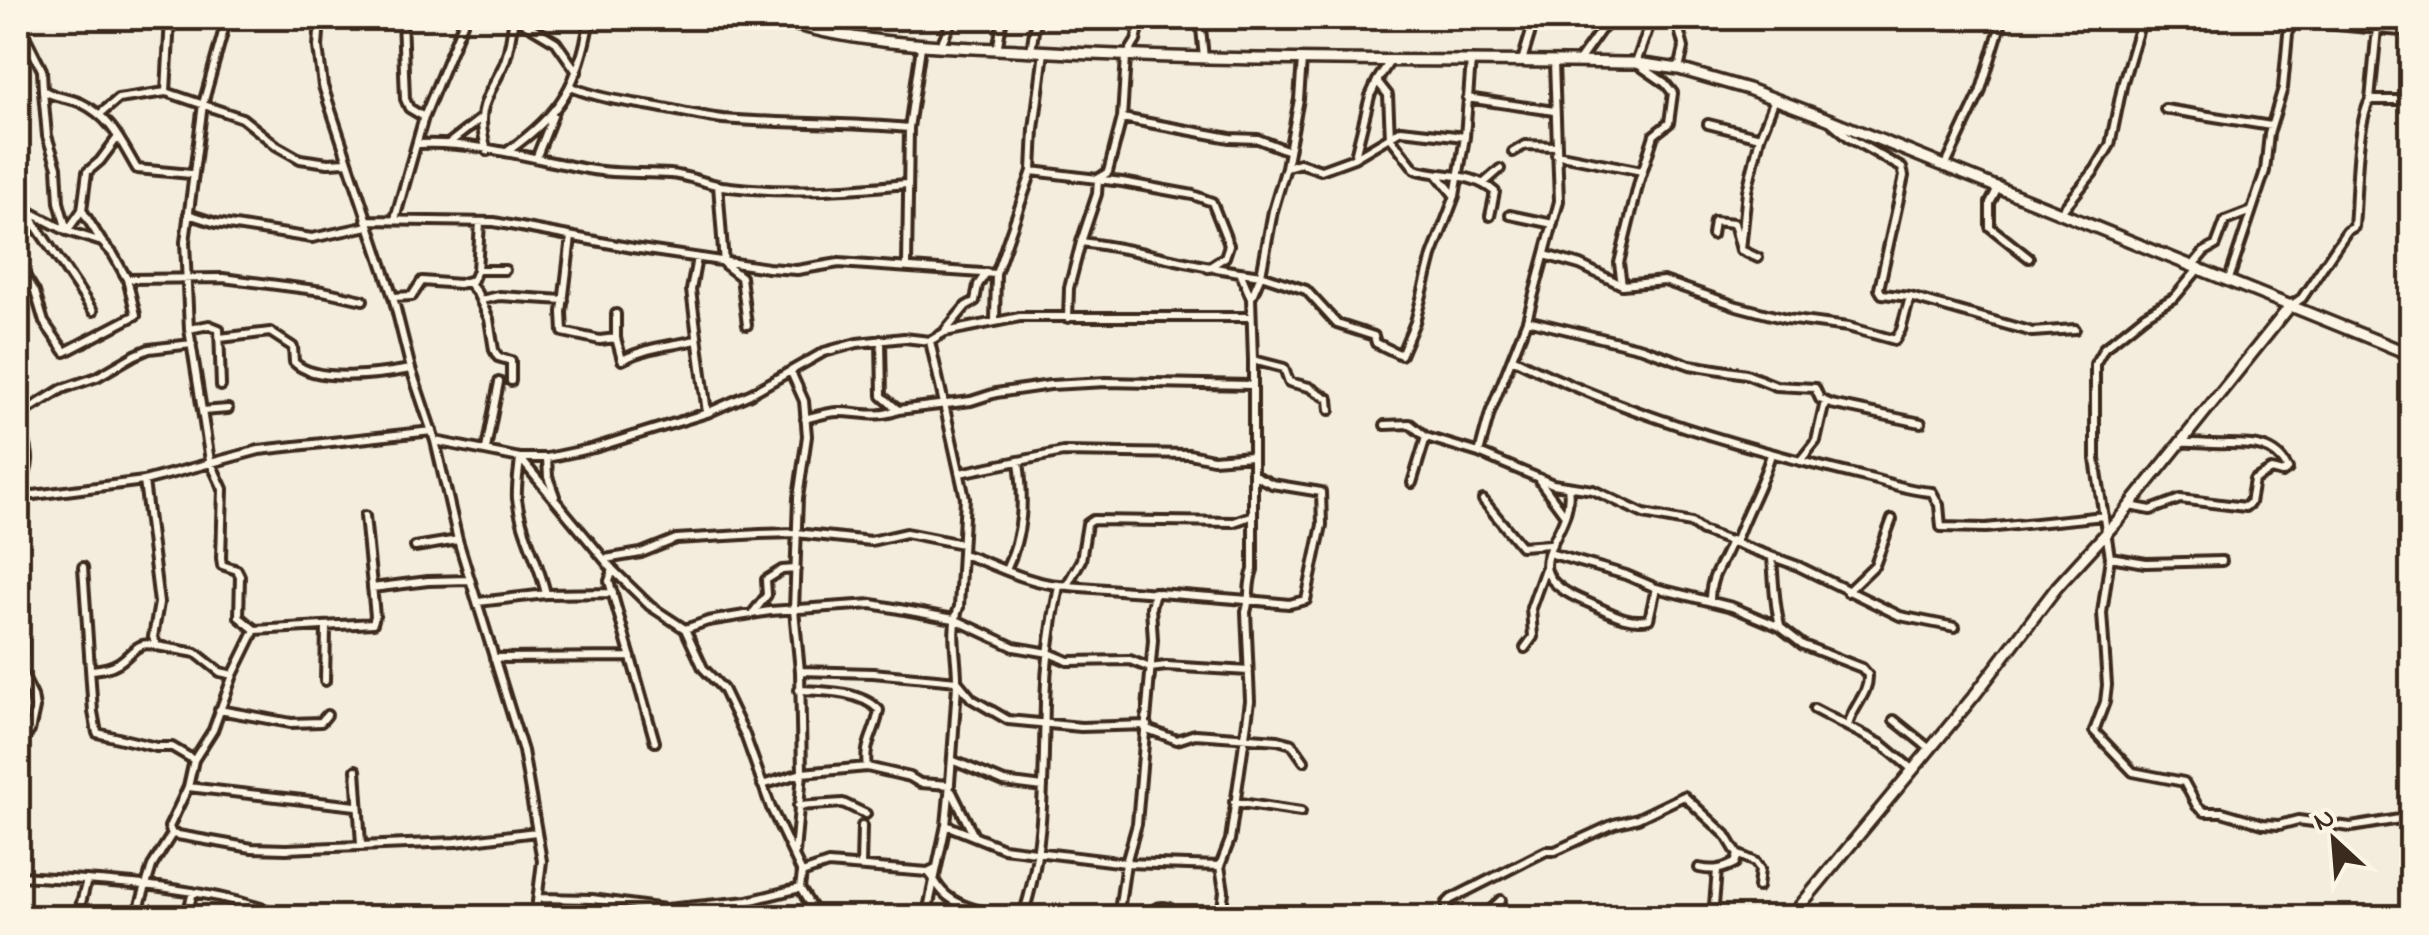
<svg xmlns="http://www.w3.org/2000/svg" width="2429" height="935" font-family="'Indie Flower',sans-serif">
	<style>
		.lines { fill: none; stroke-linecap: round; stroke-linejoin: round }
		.street-casing { stroke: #3b2a1e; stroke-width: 14 }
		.secondary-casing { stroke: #3b2a1e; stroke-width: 16 }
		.street { stroke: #fcf5e5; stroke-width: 6 }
		.secondary { stroke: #fcf5e5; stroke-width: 9 }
	</style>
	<rect width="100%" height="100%" fill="#f4eddd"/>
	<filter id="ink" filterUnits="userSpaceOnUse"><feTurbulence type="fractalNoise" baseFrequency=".01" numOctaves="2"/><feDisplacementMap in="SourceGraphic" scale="20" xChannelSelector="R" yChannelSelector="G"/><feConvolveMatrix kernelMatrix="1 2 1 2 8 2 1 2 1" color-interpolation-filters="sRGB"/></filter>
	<g filter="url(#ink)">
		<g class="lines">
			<g class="street-casing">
				<path id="street" d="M170,18l-4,74 76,26 35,28 23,13 28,4 18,-1
					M227,18l-24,86 -18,138 4,87 21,132 13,28 -2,69 1,7 15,5 3,6 -1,41 16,13
					M320,18l-2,29 5,39 70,211 18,72 24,72 23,99 65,211 19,110 -7,57
					M402,18l3,81 4,9 15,9
					M516,18l40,24 21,30
					M1141,18l-5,23 -10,16 -4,61 -14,54 -10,7 -1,15 -16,48c54,6 106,23 159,30l11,26
					M1200,18l4,40
					M1676,18l8,30 -5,21
					M2307,18l7,5 98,9
					M18,22l24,48 1,20c11,8 25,7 38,13 30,14 40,39 56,66l54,5
					M1601,30l14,-12
					M940,47l13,-29
					M997,50l6,-32
					M1031,51l5,-33
					M18,58l10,-3 2,-9
					M1302,60l-3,39 -13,68 -13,44 -12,64 -10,23 2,62 31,8 5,14 20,5 20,12 1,11
					M1390,61l-13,20 11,14 2,42 25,32c28,9 56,2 80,23l-5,24
					M1522,61l13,-43
					M1578,62l22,-31 5,-13
					M571,87c24,10 50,14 75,18 26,4 51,11 77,14 62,5 124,3 186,9
					M43,91l4,45 10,31 2,35 8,29 15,-21
					M1467,98l87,13
					M2370,100h42
					M2165,109l106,17
					M100,114l18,-15 48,-7
					M1122,118l108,20 28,1 31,12
					M1832,123l19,16 51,29 2,8 -25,113 3,5 28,3 122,35 43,-3
					M1708,124l52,13
					M418,144c60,-3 117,16 175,26 25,4 51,2 77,4 17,1 34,9 52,12 61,8 124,4 184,-2
					M448,144l32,-25
					M487,151c-12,-42 -1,-50 16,-85 7,-14 8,-33 11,-48
					M508,151c54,-38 71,-68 82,-133
					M1513,152l12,-7 30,1
					M1556,154l86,17
					M537,156l16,-40
					M1355,156l15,-60 7,-15
					M1946,165l34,-72 23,-75
					M1286,167l14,-4 21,7 33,-12 47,-28 64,7
					M1032,171l90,11 71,13 19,7 17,43 -4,12 -17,11
					M1437,174l17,21
					M1484,183l16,-14
					M18,185l18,41 57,85
					M718,185l6,79 17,13 6,48
					M1999,186l-9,17v24l39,31
					M2061,212l34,-42 15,-25 13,-63 19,-64
					M188,214l28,9 96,15 56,-12
					M1510,215l43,9
					M395,219l29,-102 41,-99
					M366,220l128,2 139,26 135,20 29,2 42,-7 157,11 36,-103 2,-42 10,-77
					M1712,235l2,-14 20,2 7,27 6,-59 13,-54 15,-38
					M571,237l-9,75 1,20 37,8 16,-2
					M102,242l-20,-32 5,-38 13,-11 18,-24
					M1741,250l17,8
					M1545,255l35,10 42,20 42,-4 73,25 49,13 62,8 47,13 6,-10 9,-33
					M697,258l-6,32 16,123
					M18,264l17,28 9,30 21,30 71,-37 -9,-36 -14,-25 -11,-12 -35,-11 -37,-19
					M2194,264l10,-12 12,-7 9,-24 26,-10
					M907,265l2,-137 12,-81
					M2200,267l-25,30 -30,18 -41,33 -9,16v95l15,98 -8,56 5,72 -2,17 -11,29 39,41 51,10 13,24 8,6h17l41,12 16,1 19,-5 53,7 61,-10
					M477,270h28
					M1240,272l21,3 45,15 31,34 37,12 2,7 25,12 14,-33 17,-66 23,-60 10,-59 6,-77
					M127,279l96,-1 100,13 40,9
					M2229,279l36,-108 4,-37 14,-46 5,-54 5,-16
					M468,282l9,11 12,26 5,31 4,7 13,4v20
					M1622,285l-3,-22 20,-81 15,-47 15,-12 4,-30 -8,-10 -29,-20 16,-45
					M393,297l19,-1 10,-15 37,3 14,-4 4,-10 3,-47
					M481,300l18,-4 65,4
					M2292,305l10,-7 45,-67 7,-4c3,-32 2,-101 16,-127l8,-82
					M616,314v24l6,22c28,-14 44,-13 74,-20
					M1068,318l1,-30 12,-46
					M1527,320l115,28 48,17 56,9 30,12 39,2 5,11 11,5 90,19
					M995,321l1,-47
					M189,329l20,-4 10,4 2,57
					M945,331l21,-25 9,-5 3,-16 8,-12
					M220,338l50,-6 23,15 1,15c21,22 89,12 117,7
					M881,340l1,56 16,14 73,-9 25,-8 54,-8 56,-3 145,3
					M930,341l35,157 -6,109c-10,24 -1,52 -2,78 -3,47 -6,93 -11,140
					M1512,358c113,56 231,90 353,119 22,5 44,14 67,15l7,13 2,22 45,1 118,-12
					M202,411l26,-2
					M18,416l44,-27 35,-12 38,-22 14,-6 43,-5
					M805,419c11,-3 23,-7 34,-7 22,0 38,7 59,-2
					M1385,425l25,-1 16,13 53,16 74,31 40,6 51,24 47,9 11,8 96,35 102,50 55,11
					M435,441l85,17 93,112 37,36 35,23 18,39 20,21 22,46 26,73 31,65 -2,15 18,30
					M2180,443c11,-1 22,1 33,1 28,1 60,-5 75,25
					M486,449l13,-67
					M1479,453l11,-40 37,-93 32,-119 -5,-138
					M547,458l1,19 7,19
					M1800,461l16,-20 9,-39
					M960,473l103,-21 126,2 24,5 39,-3
					M1539,480l25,34
					M144,481l15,122 -6,34 4,9 39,7 24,19 13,3
					M1412,483l14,-46
					M1568,487c9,52 -67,81 21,116 19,8 38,21 60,16l7,-31
					M18,490c18,-32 8,-42 0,-74
					M18,497l126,-16 115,-31 173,-19
					M1483,500l38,46 29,-2
					M2130,506l21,4 29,-11 65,8 5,-4 4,-23 17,-10 11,3 6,-4
					M1735,543c10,-31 27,-57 36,-89
					M415,547l43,-7
					M1549,553l77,22 30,13 76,19 48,20 23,18 59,23 6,7c1,21 -17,32 -20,52
					M962,554c31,9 62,28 96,31 76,7 154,11 231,19l17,-4 16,-75 -1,-33 -49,-8 -18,-9
					M2110,557l36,6 76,-2
					M1772,558c2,23 2,45 8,68
					M605,559l36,-6 35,-14 84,-5 36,-1 75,8 35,-8 56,11
					M83,567l10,145 4,21 59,14h16l22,13
					M613,570l-4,11 46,161
					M1006,570c18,-38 18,-69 13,-109
					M1067,585l14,-25 6,-36 6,-4 141,2 17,-6
					M372,588l56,-7 42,-1
					M1847,592l28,-27 17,-46
					M546,594c-7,-32 -25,-63 -29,-95 -1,-13 2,-28 3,-41h27l47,-10 113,-35 43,-19 74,-42 33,-9 47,-5 26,3 15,-9 75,-15h230
					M1710,601c0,-29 13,-35 21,-61
					M478,602l68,-8 67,-1
					M752,614l15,-19 -1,-15 16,-10 14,-1
					M685,629l23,-8 62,-10 102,-7 82,15 60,28 35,6 19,8 62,-1 20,8 16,-2 83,5
					M1525,648l8,-11 -2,-29 14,-39
					M494,658l137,-1
					M92,670c10,-1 18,-2 26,-7 15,-9 19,-24 39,-17
					M800,671l73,2 84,8 15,18 36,21 73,7 66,-2
					M325,681l1,-53
					M799,690c26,1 62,1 80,20 -3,22 -16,35 -12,57
					M1814,709l69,36 30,25
					M219,710l72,13 30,-1 6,-7
					M1894,720l36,29
					M1147,729l30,11 18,-6 83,6 14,4 12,17
					M954,761l50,21 39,5
					M18,764l4,-23 8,-10 5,-23 -2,-12 -12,-24 3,-64
					M356,770l5,74
					M762,785l40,-12 -2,-102 -6,-61 4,-112 9,-62 -3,-35 -13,-29
					M188,787l168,19
					M952,792l21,42
					M1234,802l67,10
					M798,806l45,-3 23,11
					M172,834l80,14 34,1 170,-7 80,-10
					M795,853l7,-80 65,-6 43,10 10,6 30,2
					M1739,855l16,7 5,7 -2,18
					M861,866l1,-40
					M928,872c6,6 9,14 15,20 16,17 57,25 79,23
					M802,873l26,-9 100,8 8,-4
					M18,876c92,5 185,9 273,42
					M539,898l53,1 73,10 8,9
					M666,909l82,-8 52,-13
					M77,918l10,-38
					M136,918l16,-52 20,-32 -3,-7 19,-40 6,-27 19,-30 20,-55 22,-45 118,-7 2,-7 -10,-100
					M186,918l7,-26
					M926,918l20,-93 57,23 123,15 94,3
					M1022,918c24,-69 21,-144 23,-216 1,-39 6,-78 14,-116
					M1118,918l8,-55 11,-39 16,-184 -2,-33 4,-15
					M1146,918c7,-9 12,-13 23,-10l5,10
					M1221,918l3,-27 -4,-25 10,-26 20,-139 -4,-89c5,-15 1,-27 7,-42v-210
					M1452,918l-6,-14 5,-5 95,-48h9l59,-27 24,-6 46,-22 42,39 12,20 -3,8c-13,7 -22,8 -36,5
					M1482,918l19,-18
					M1717,918l-3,-13 3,-35"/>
			</g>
			<g class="secondary-casing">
				<path id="secondary" d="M772,18c88,28 171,28 263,33 200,12 400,8 601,12l43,6 69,20 80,30 584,236
					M1790,918l184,-222 83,-109 62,-68 172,-214"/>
			</g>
			<use href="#street" class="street"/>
			<use href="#secondary" class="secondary"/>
		</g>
	</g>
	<rect width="2429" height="935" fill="none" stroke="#fcf5e5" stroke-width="60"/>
	<rect x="30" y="30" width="2369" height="875" fill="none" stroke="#3b2a1e" stroke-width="4" filter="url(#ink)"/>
	<g transform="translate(2334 840) rotate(334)" stroke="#fcf5e5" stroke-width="8" paint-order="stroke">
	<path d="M0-8L18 38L0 25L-18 38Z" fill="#3b2a1e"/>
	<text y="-15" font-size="28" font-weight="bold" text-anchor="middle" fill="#3b2a1e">N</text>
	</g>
</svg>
